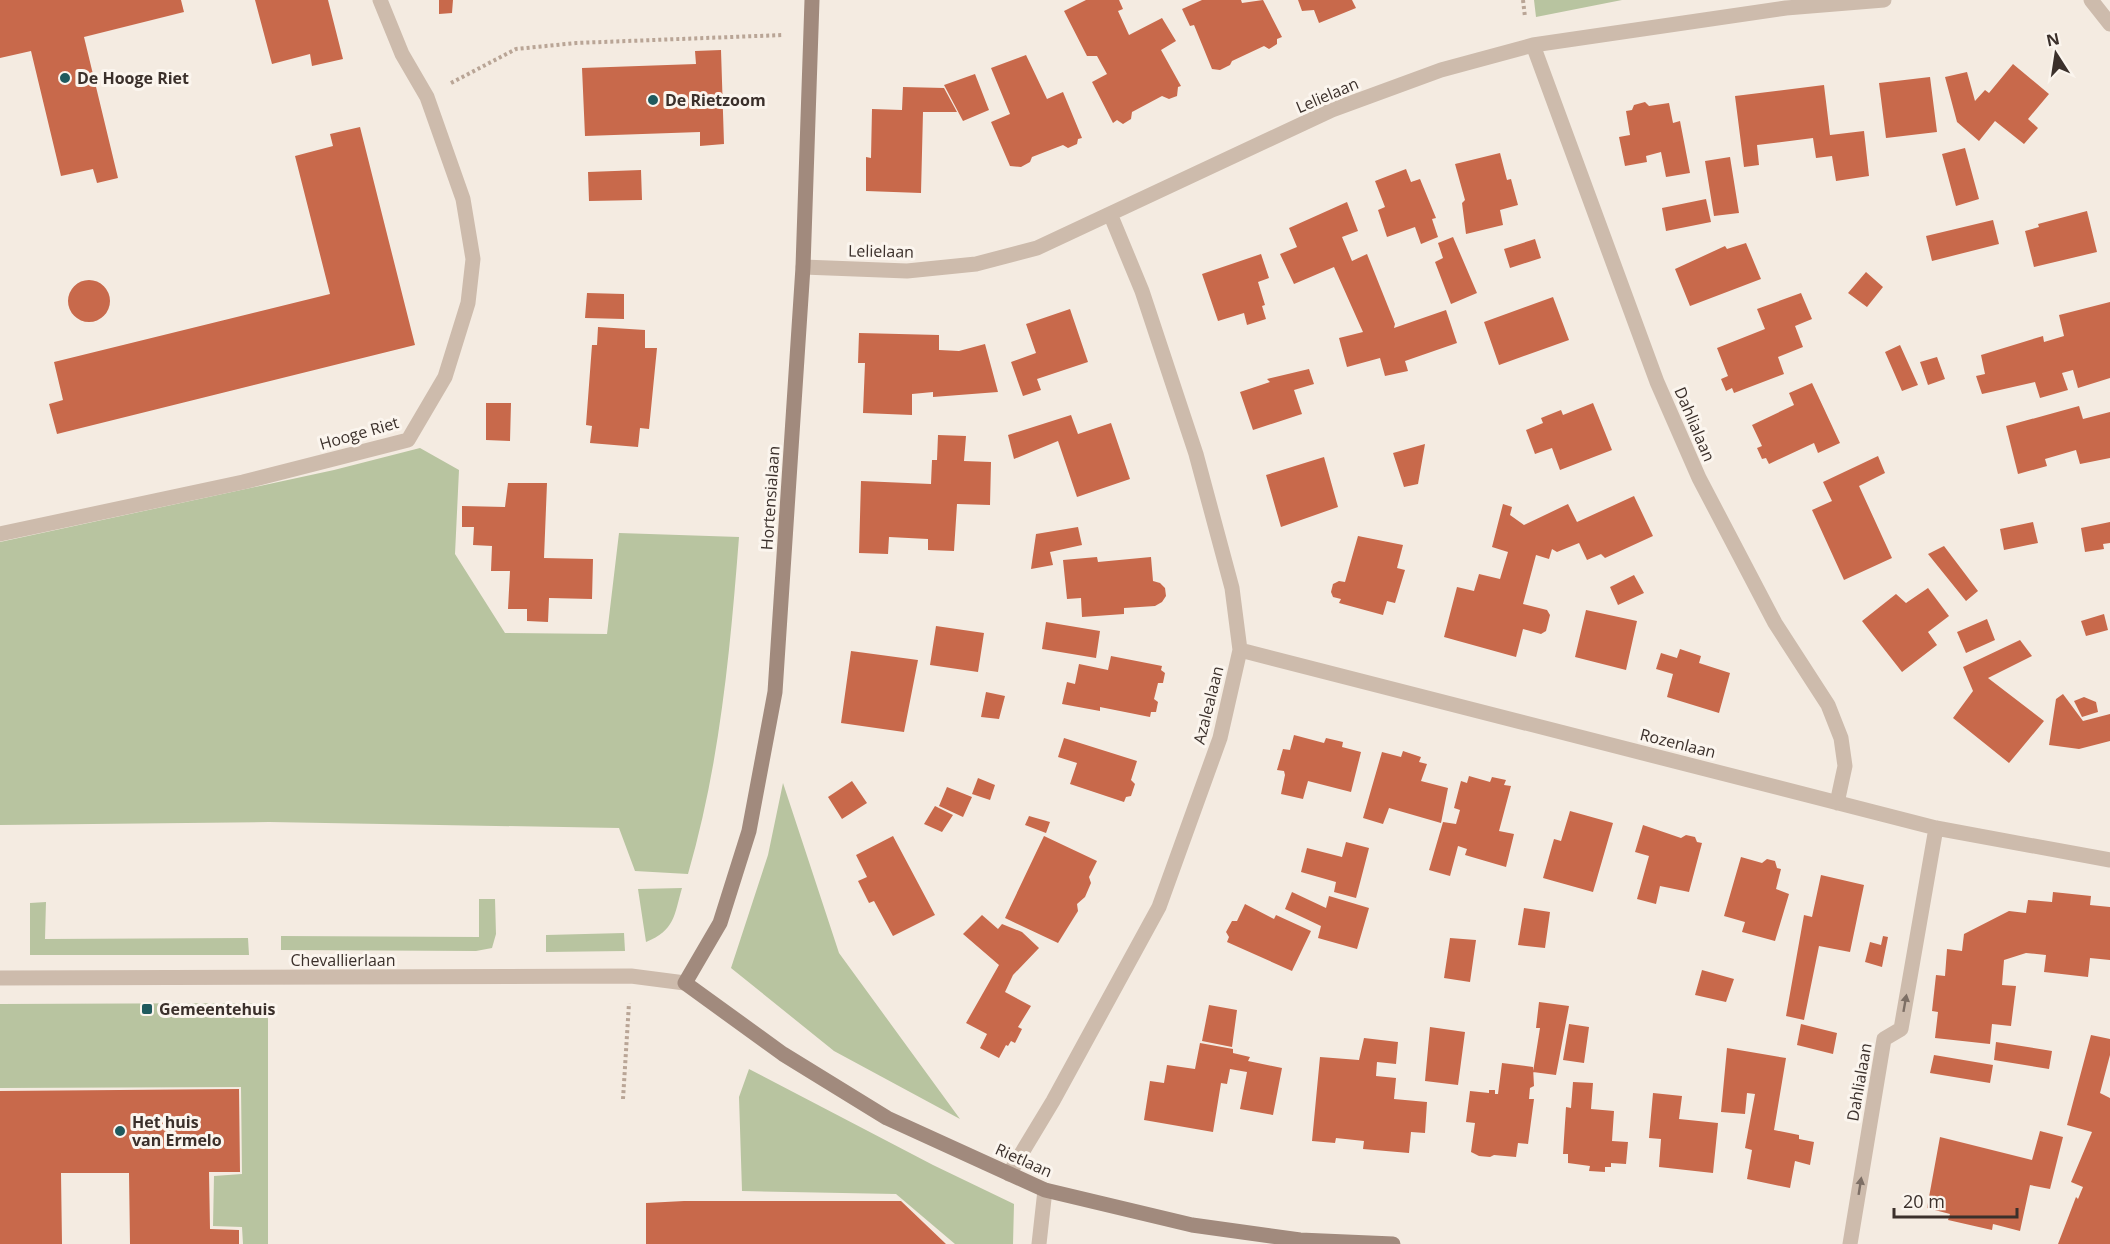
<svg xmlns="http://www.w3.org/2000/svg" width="2110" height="1244" font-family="'Open Sans',sans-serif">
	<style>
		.green { fill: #b8c4a0 }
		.building { fill: #c8694b }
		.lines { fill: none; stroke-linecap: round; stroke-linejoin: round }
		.path { stroke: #b9a596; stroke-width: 4; stroke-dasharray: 3 3; stroke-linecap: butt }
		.lane { stroke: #cdbbac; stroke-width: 15 }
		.street { stroke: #cdbbac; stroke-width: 15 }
		.secondary { stroke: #a18a7d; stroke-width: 15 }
		.oneway { fill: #7d6f65 }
		.poi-dot { fill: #1f5a5e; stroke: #fbf5ee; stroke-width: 2 }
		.labels { text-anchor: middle; stroke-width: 6; stroke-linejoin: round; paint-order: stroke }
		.poi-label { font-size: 16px; font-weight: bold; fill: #3b302b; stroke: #fbf5ee; text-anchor: start }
		.street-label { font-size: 16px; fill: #3b302b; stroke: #fbf5ee }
	</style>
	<rect width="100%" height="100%" fill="#f4ebe1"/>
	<path class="green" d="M1534,0h88l-86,17z
		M420,448l39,22 -4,84 50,79 102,1 12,-101 120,4c-9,115 -19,226 -51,337l-53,-3 -16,-43 -350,-6 -269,3v-283l334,-72z
		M783,783l56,170 121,166 -126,-68 -103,-83 37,-113z
		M682,888c-8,28 -7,42 -36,54l-8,-53z
		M479,899h16l1,35 -4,14 -16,3 -195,-1v-14l198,1z
		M46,902l-1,37 203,-1 1,17h-219v-52z
		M624,933l1,18 -79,1v-17z
		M268,1003v241h-25l-1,-17 -29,-1 1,-50 28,-2 -1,-87 -241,1v-84z
		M749,1069l184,96 81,39 -1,40h-58l-59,-50 -154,-3 -3,-94z"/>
	<path class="building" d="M0,0h181l3,12 -100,25 34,141 -21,5 -4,-14 -32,7 -30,-125 -31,7z
		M255,0h73l15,59 -31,7 -2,-12 -38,10z
		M439,0h14l-1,13 -13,1z
		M1086,0h33l4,9 -5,2 11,24 33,-17 14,23 -15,9 20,36 -3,1 -1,9 -8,3 -7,-3 -30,16 -1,7 -8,5 -6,-4 -4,3 -21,-41 15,-8 -10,-18h-10l-23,-45z
		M1202,0h39l1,3 21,-3 19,37 -5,2v5l-8,5 -5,-3 -32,15 -2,4 -10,5 -8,-1 -18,-44 -4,1 -8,-17z
		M1298,0h54l4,8 -37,15 -5,-13 -12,1z
		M721,50l3,94 -24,2v-14l-115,4 -3,-68 114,-4 -1,-13z
		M1026,55l21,44 16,-7 19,46 -4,1 -1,5 -9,4 -5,-3 -31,12 -2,5 -9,5 -11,-1 -19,-44 19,-8 -19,-46z
		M2013,64l36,30 -21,25 10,9 -14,16 -29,-23 -16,20 -22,-19 -12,-45 22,-5 8,29 10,-11 4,3z
		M975,74l14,36 -26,11 -19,-36z
		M1930,77l7,55 -51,6 -7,-55z
		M1824,85l6,50 34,-4 5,45 -33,5 -4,-25 -16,2 -3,-20 -56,7 2,20 -15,2 -9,-71z
		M903,87l41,1 13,24h-34l-2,81 -55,-2v-34l5,1 1,-49 30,1z
		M1645,102l4,4 20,-3 4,20 7,-2 10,52 -24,4 -5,-25 -15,4 1,6 -22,4 -6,-29 11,-2 -4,-24 6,-1 2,-5z
		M360,127l55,218 -358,89 -8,-30 14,-4 -9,-38 276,-68 -35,-138 38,-10 -3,-12z
		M1965,148l14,51 -23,7 -14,-52z
		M1500,153l7,27 4,-1 7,26 -18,5 3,15 -37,9 -4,-31 3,-3 -10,-36z
		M1730,157l9,56 -25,3 -9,-55z
		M1406,169l5,13 9,-3 16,39 -4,1 6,18 -17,7 -6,-17 -28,10 -9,-27 7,-3 -10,-26z
		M641,170l1,30 -53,1 -1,-29z
		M1706,199l5,23 -45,9 -4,-23z
		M1347,202l11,29 -16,6 10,24 15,-7 28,70 -1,4 52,-18 11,33 -52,18 3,10 -23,5 -5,-18 -33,9 -8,-29 24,-6 -29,-65 -40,17 -14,-30 17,-7 -8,-19z
		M2087,211l10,41 -63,15 -9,-36 14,-4 -1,-3z
		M1993,220l6,24 -67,17 -6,-25z
		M1453,237l24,56 -26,11 -16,-42 8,-4 -5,-15z
		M1535,239l6,19 -31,10 -6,-19z
		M1746,243l15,36 -71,27 -15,-37 50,-23 2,3z
		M1261,254l8,24 -11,4 7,23 -3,1 4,13 -19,6 -3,-12 -26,8 -16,-47z
		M1866,272l17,15 -16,20 -19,-14z
		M68 301a21 21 0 1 1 42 0a21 21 0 1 1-42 0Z
		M587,293l37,1v25l-39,-1z
		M1801,293l11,26 -17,7 8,21 -25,10 6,17 -50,19 -2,-5 -6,3 -5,-12 7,-3 -11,-28 48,-19 -8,-20z
		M1553,297l16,43 -70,25 -15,-43z
		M2110,302v76l-32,10 -5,-18 -11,3 6,17 -28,8 -5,-16 -53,12 -6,-18 9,-2 -4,-19 62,-19 1,6 20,-6 -5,-21z
		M1070,309l18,53 -51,17 4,11 -18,6 -12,-34 25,-9 -10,-29z
		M598,327l47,3v18h12l-8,81 -9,-1 -2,19 -48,-4 2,-17 -6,-1 6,-80h5z
		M859,333l80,2v15l20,1 26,-7 13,48 -65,5v-5l-21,2v21l-49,-2 2,-50h-7z
		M1900,345l18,40 -16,6 -17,-39z
		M1937,357l8,22 -17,6 -8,-23z
		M1309,369l5,15 -20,6 8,24 -49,16 -13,-38 30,-10 -3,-3z
		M1812,383l28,60 -22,10 -4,-10 -45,21 -3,-6 -4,1 -5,-11 5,-2 -10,-21 42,-20 -5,-12z
		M486,403h25l-1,38 -24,-1z
		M1593,403l19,47 -52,20 -8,-22 -17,6 -9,-24 17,-7 -2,-5 20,-8 2,5z
		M2079,406l4,13 27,-7v46l-30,6 -4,-14 -31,9 2,7 -29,8 -12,-48z
		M1071,415l7,19 33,-11 19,56 -53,18 -19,-56 -44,18 -6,-24z
		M938,435l28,1 -2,25 27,1 -1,43 -33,-1 -3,47 -26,-1v-11l-39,-2 -1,17 -29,-1 2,-72 70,3 1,-24h5z
		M1425,444l-7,40 -14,3 -11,-34z
		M1878,456l7,17 -26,13 33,72 -48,22 -32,-70 20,-9 -9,-19z
		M1324,457l14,50 -57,20 -15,-52z
		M508,483h39l-3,75 49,1 -1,40 -43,-1 -1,24 -21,-1v-12h-19l2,-38h-19l1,-25 -19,-1 1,-18h-12v-21l43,1z
		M1634,496l19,40 -48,22 -4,-4 -14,6 -8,-17 -22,9 -5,-3 -3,10 -13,-4 -13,49 24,6 3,5 -4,16 -5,3 -18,-5 -7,28 -72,-20 13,-50 17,4 5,-17 21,5 8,-27 -16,-5 11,-43 9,3 -2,8 14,10 44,-21 9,18z
		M2033,522l5,21 -34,7 -4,-21z
		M2110,522v21l-7,1 1,5 -19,3 -4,-24z
		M1078,527l4,18 -32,7 3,13 -22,4 5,-35z
		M1358,536l45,9 -6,23 8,2 -10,33 -8,-2 -4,14 -44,-12 2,-4 -8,-2 -2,-5 2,-8 6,-3 6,1z
		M1944,546l34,45 -12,10 -38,-47z
		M1097,557l1,5 53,-5 2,24 7,2 5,5 1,8 -4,6 -7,4 -31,2v6l-42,3 -1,-19 -14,1 -4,-39z
		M1634,575l10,18 -26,12 -8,-18z
		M1928,588l21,28 -21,16 9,13 -35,27 -40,-51 34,-27 10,9z
		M1586,610l51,11 -11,49 -51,-13z
		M2104,614l4,16 -22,6 -5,-15z
		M1987,619l8,21 -29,13 -9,-21z
		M1046,622l54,9 -4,27 -54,-9z
		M936,626l48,7 -6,39 -48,-7z
		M2020,640l12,16 -44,22 56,43 -35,42 -56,-45 20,-27 -10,-24z
		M1680,649l21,7 -2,7 31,10 -11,40 -52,-16 6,-23 -17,-5 5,-16 16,5z
		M851,651l67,9 -14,72 -63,-9z
		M1111,656l51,10 -1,4 4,3 -2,10h-5l-4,16 4,3 -2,10h-5l-1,5 -50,-10v4l-38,-7 5,-22 8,2 4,-20 29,6z
		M986,692l19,4 -6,23 -18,-2z
		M2063,694l20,27 27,-7v27l-31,8 -30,-4 7,-46z
		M2084,697l12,5 2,10 -16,5 -8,-16z
		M1294,735l30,8 2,-5 17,4 -1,5 19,5 -10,40 -43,-11 -5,18 -22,-5 4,-19 -1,-4 -7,-1 6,-21 7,1z
		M1064,738l73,23 -6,19 4,4 -4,12 -5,1 -2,5 -54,-18 7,-21 -19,-6z
		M1403,751l18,6 -2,5 8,2 -6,17 27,7 -7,35 -52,-15 -6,16 -20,-6 19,-66 19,5z
		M1469,776l21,6 2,-5 14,3 -2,5 7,1 -12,45 15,3 -8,33 -41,-12 2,-6 -9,-3 -8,30 -21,-6 14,-48 13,2 4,-14 -6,-2 7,-27 6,2z
		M978,778l17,7 -5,15 -18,-6z
		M852,781l15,22 -25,16 -14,-22z
		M947,787l25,10 -9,20 -24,-11z
		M935,806l18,9 -11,17 -18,-8z
		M1570,811l43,12 -20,69 -50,-14 11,-39 7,2z
		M1029,816l21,6 -4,11 -21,-8z
		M1643,825l38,13 5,-3 9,2 2,5 5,1 -13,49 -29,-6 -4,18 -19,-5 12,-43 -14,-4z
		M893,836l42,79 -42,21 -19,-35 -5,2 -11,-22 9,-4 -11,-22z
		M1044,836l53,25 -8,16 2,6 -6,14 -8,7 1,7 -20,32 -53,-25z
		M1346,842l23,6 -13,50 -22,-6 2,-10 -35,-10 6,-24 35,9z
		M1741,857l21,6 5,-4 8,2 2,7 4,1 -5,20 13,5 -14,47 -33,-9 3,-10 -21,-6z
		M1821,875l43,10 -14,67 -31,-6 -15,74 -18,-4 18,-101 8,2z
		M1292,892l34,16 3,-12 40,12 -12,41 -39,-11 3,-12 -36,-17z
		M2053,892l38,4 -1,9 20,2v53l-20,-2 -2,19 -44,-5 2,-17 -20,-2 -22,7 -2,25 14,1 -5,40 -19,-2 -2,20 -55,-6 3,-26 -6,-1 4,-36 9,1 2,-27 15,2 2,-17 45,-23 17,2 2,-13 24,2z
		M1245,904l29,15 2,-4 35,16 -19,40 -65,-29 2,-5 -3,-5 6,-11h5z
		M1524,908l26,4 -5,36 -27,-3z
		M982,915l16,14 4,-5 20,8 17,16 -26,27 -8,17 26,14 -13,21 4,2 -7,14 -4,-2 -3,5 -2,-1 -7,13 -19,-10 7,-14 -21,-11 33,-58 -36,-31z
		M1883,936l5,1 -6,30 -17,-5 5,-20 11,3z
		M1450,938l26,2 -6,42 -26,-4z
		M1702,970l32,9 -8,23 -31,-7z
		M1539,1002l30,4 -13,69 -23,-3 7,-44h-4z
		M1209,1005l28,5 -5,37 -30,-6z
		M1569,1024l20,3 -5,36 -21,-3z
		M1801,1024l36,9 -4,21 -36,-9z
		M1430,1027l35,5 -7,53 -33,-4z
		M2091,1035l19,4v16l-10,38 10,5v146h-52l18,-47 2,2 5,-12 -12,-5 21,-50 -25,-7z
		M1364,1038l34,4 -2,22 -19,-2 -1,14 20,2 -2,21 33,3 -2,31 -14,-1 -2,21 -46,-4 1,-8 -28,-3 -1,5 -23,-2 8,-84 39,3z
		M1996,1042l56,9 -3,18 -55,-9z
		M1200,1043l33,6v4l17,4 -2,4 34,7 -9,47 -33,-6 7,-37 -17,-3 -3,15 -6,-1 -8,49 -69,-12 6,-39 14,2 3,-18 28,4z
		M1727,1048l59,10 -12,72 25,5v4l15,3 -4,23 -15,-4 -5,27 -43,-9 5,-29 -7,-2 10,-54 -8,-1 -2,21 -24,-2z
		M1934,1055l59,10 -3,18 -60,-10z
		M1502,1063l31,4 1,19 -4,2 -1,11h5l-6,45 -10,-1 -2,14 -22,-2 -4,2 -11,-1 -8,-4 4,-29 -9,-1 4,-31 19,2v-3h6v4h3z
		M1573,1082l20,1 -2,26 23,2 -2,30 16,1 -2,22 -15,-1v4h-6v5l-16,-1 1,-5 -22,-3v-9h-5l3,-47 5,1z
		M239,1089l1,83h-31l1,57 29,1v14h-109l-1,-71h-68l1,71h-62v-153z
		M1653,1093l29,3 -3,23 39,4 -5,50 -54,-6 2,-28 -12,-1z
		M2040,1131l23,6 -13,52 -20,-4 -10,46 -27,-7 -1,6 -44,-10 2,-6 -23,-6 13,-71 92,23z
		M684,1201h217l45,43h-300v-41z"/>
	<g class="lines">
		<path class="path" d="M1523,0l2,17
			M451,83l65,-34 60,-6 207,-8
			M623,1099l6,-96"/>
		<path class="lane" d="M0,534l243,-52 165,-42 37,-63 23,-74 5,-44 -10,-60 -36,-102 -25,-43 -22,-54"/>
		<path class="street" d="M2091,0l19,24
			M1533,45l124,337 42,96 76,145 53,82 13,33 4,28 -8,37
			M803,267l104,4 69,-7 61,-16 295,-138 109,-40 92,-25 253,-37 98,-8
			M1240,650l696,178 174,32
			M0,978l631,-2 54,7
			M1009,1174l44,-73 106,-194 61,-169 20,-88 -8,-62 -36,-134 -54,-163 -31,-75
			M1039,1244l6,-54
			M1850,1244l34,-205 17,-10 35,-201"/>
		<path class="secondary" d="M812,0l-9,267 -28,425 -26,139 -29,92 -35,60 98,71 104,64 158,72 147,35 108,15 93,4"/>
	</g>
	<defs><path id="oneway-solid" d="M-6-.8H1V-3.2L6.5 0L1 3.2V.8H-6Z" transform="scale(1.5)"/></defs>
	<g class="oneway">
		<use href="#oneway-solid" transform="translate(1905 1003) rotate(-80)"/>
		<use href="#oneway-solid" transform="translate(1860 1186) rotate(-81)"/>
	</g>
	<g class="poi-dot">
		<circle cx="65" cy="78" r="6"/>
		<circle cx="653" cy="100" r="6"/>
		<rect x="141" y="1003" width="12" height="12" rx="3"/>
		<circle cx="120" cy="1131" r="6"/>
	</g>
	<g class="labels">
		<g class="poi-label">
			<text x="77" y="84">De Hooge Riet</text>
			<text x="665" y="106">De Rietzoom</text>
			<text x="159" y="1015">Gemeentehuis</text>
			<text x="132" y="1128">Het huis<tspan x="132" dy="18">van Ermelo</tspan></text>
		</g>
		<g class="street-label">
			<text transform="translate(1327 95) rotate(-23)" y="6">Lelielaan</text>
			<text transform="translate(881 251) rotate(1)" y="6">Lelielaan</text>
			<text transform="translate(1695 424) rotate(67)" y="6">Dahlialaan</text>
			<text transform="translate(359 433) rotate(-16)" y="6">Hooge Riet</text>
			<text transform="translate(770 498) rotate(-86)" y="6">Hortensialaan</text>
			<text transform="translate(1208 705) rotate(-76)" y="6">Azalealaan</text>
			<text transform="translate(1678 743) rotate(14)" y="6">Rozenlaan</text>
			<text x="343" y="966">Chevallierlaan</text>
			<text transform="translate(1859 1082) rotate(-80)" y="6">Dahlialaan</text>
			<text transform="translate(1024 1160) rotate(24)" y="6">Rietlaan</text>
		</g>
	</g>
	<g transform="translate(2056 54) rotate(348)" stroke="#fbf5ee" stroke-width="4.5" paint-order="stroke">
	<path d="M0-4.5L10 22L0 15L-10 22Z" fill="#3b302b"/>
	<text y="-9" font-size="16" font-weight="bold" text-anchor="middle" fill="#3b302b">N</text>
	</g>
	<path d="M1894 1208v9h123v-9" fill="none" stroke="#3b302b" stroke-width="3"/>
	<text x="1903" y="1208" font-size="18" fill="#3b302b" stroke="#fbf5ee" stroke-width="4.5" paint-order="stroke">20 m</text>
</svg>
